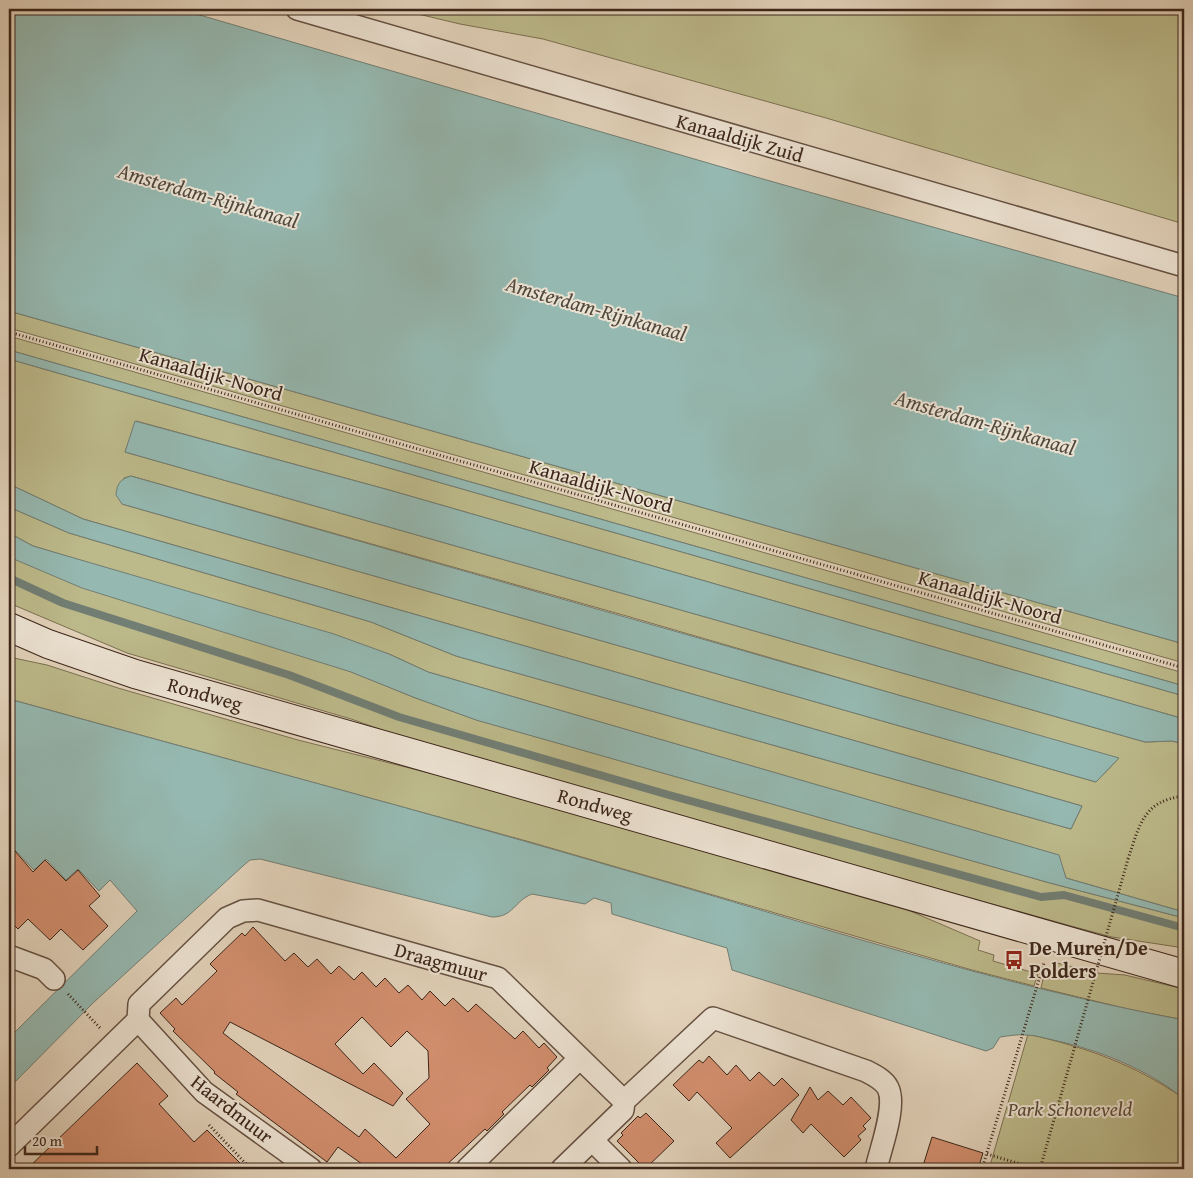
<svg xmlns="http://www.w3.org/2000/svg" width="1193" height="1178" font-family="'Gentium Book Plus',serif">
	<style>
		.green { fill: #bcb98a; stroke: #7c7052; fill-rule: evenodd }
		.water { fill: #95b8b0; stroke: #717e74 }
		.lines { fill: none; stroke-linecap: round; stroke-linejoin: round }
		.stream { stroke: #717e74; stroke-width: 8 }
		.building { fill: #d28e6e; stroke: #3c261a; fill-rule: evenodd }
		.street-casing { stroke: #665142; stroke-width: 24 }
		.secondary-casing { stroke: #3c261a; stroke-width: 30 }
		.path { stroke: #3c261a; stroke-width: 3; stroke-dasharray: 1 2.5; stroke-linecap: butt }
		.street { stroke: #ece2d2; stroke-width: 21 }
		.secondary { stroke: #ece2d2; stroke-width: 28 }
		.path-bridge { stroke: #3c261a; stroke-width: 3; stroke-dasharray: 1 2.5; stroke-linecap: butt }
		.labels { text-anchor: middle; stroke-width: 4; stroke-linejoin: round; paint-order: stroke }
		.street-label { font-size: 20px; fill: #3c261a; stroke: #ece2d2 }
		.poi-label { font-size: 20px; font-weight: bold; fill: #3c261a; stroke: #ece2d2; text-anchor: start }
		.park-label { font-size: 20px; font-style: italic; fill: #5c4b36; stroke: #ece2d2 }
		.water-label { font-size: 21px; font-style: italic; fill: #524a40; stroke: #ece2d2 }
	</style>
	<rect width="100%" height="100%" fill="#e2d2ba"/>
	<filter id="stains"><feTurbulence type="fractalNoise" baseFrequency=".004" numOctaves="4"/><feColorMatrix values="0 0 0 0 .2 0 0 0 0 .09 0 0 0 0 .02 0 0 0 .5 -.17"/></filter>
	<radialGradient id="worn" r=".72"><stop offset=".6" stop-color="#630" stop-opacity="0"/><stop offset="1" stop-color="#630" stop-opacity=".3"/></radialGradient>
	<path class="green" d="M397,9h787v215l-358,-106 -283,-79 -83,-15z
		M9,311l1175,333v19l-1175,-335z
		M9,336l1175,337v13l-1175,-336z
		M9,359l1175,337v23l-795,-229 -253,-69 -11,31 1020,290 27,-1 12,3v168l-118,-34 -8,-23 -630,-183 -39,-18 -356,-108 -24,-13v-26l60,26 302,89 85,34 615,173 11,-23 -999,-287 -74,-35zM131,476l499,141 488,142 -22,23 -974,-278 2,-26z
		M9,557l343,115 61,25 64,23 573,163 134,35v30l-72,-11 -41,-11 -643,-180 -77,-27 -224,-66 -118,-50z
		M9,657l38,8 71,23 180,52 191,48 412,119 79,34 -2,9 16,5 -1,6 45,13 -4,12 -62,-16 -442,-128 -521,-143z
		M1057,963l40,10 28,2 59,14v31l-56,-11 -87,-21 3,-13 9,3z
		M1028,1034c59,14 104,29 155,64l1,71h-195z"/>
	<path class="water" d="M9,9h170l584,170 421,119v346l-1175,-333z
		M9,350l1175,336v10l-1175,-337z
		M135,421l254,69 795,229v25l-12,-3 -27,1 -1020,-290z
		M131,476l988,282 -23,24 -974,-278 -6,-9c1,-11 4,-16 15,-19z
		M9,484l74,35 999,287 -11,23 -615,-173 -85,-34 -302,-89 -60,-26z
		M9,533l24,13 301,88 55,20 39,18 631,183 7,23 118,34v6l-134,-35 -574,-163 -63,-23 -62,-25 -269,-84 -73,-31z
		M9,699c206,57 414,112 619,172 184,53 368,114 556,149v79c-37,-30 -85,-49 -131,-59 -9,-2 -18,-5 -27,-5 -8,-1 -18,1 -26,2l-7,11 -7,3 -254,-81 -5,-22 -115,-34 -1,-11 -17,-5 -9,6 -53,-10c-18,7 -18,23 -40,23l-232,-58 -10,1 -6,5 -151,138 -84,85v-50l128,-127 -27,-31 -11,11 -21,-22 -12,11 -20,-21 -12,11 -21,-22 -4,3z"/>
	<g class="lines">
		<path class="stream" d="M9,578l54,25 226,72 110,42 270,78 372,102 23,-2 120,33"/>
	</g>
	<path class="building" d="M9,844l24,28 12,-12 21,21 12,-11 22,26 -11,10 19,20 -25,24 -22,-21 -11,11 -22,-21 -10,10 -9,-9z
		M253,927l32,34 9,-8 14,14 9,-8 14,15 8,-8 15,14 8,-8 14,15 9,-9 14,15 9,-8 14,15 8,-9 15,15 8,-8 15,14 8,-8 39,35 8,-8 16,17 5,-5 13,14 -10,11 2,2 -17,17 -2,-2 -28,27 2,2 -17,17 -2,-2 -43,40h-73l-31,-22 -11,15 -91,-68 2,-2 -24,-19 1,-1 -42,-41 2,-2 -15,-16 16,-15 6,7 35,-34 -7,-7 6,-6 26,-25 3,3zM362,1017l29,30 16,-16 21,20 1,27 -23,21 24,25 -34,34 -31,-29 -6,8 -136,-104 7,-11 163,84 10,-13 -29,-30 -11,11 -28,-30z
		M709,1056l18,19 9,-10 14,16 9,-9 15,14 8,-8 17,17 -69,63 -14,-15 16,-15 -35,-36 -8,9 -16,-16 26,-25 4,3z
		M137,1063l31,33 -9,8 35,38 13,-12 39,39h-219z
		M810,1087l8,13 10,-9 15,14 8,-8 20,21 -8,8 3,3 -8,7 3,4 -17,17 -33,-33 -8,9 -12,-13z
		M646,1113l28,28 -29,28 -28,-28 6,-6 -2,-2 17,-17 2,2z
		M932,1137l51,16 -5,16h-56z"/>
	<g class="lines">
		<g class="street-casing">
			<path id="street" d="M297,9l887,257
				M9,956l35,13 10,10
				M138,1020l66,72 107,77
				M592,1140l29,29
				M9,1146l129,-126 1,-16 88,-86 16,-7 15,-1 240,68 126,123 89,-83 153,53c8,4 18,9 22,17 9,18 -8,62 -12,81
				M467,1169l113,-111
				M562,1169l61,-59 1,-9"/>
		</g>
		<g class="secondary-casing">
			<path id="secondary" d="M9,627l39,17 87,30 1049,300"/>
		</g>
		<path class="path" d="M9,332l1175,336
			M1128,859c12,-35 15,-58 56,-63
			M68,994l32,34
			M209,1125l42,44
			M987,1154l50,15
			M982,1169l62,-206"/>
		<use href="#street" class="street"/>
		<use href="#secondary" class="secondary"/>
		<path class="path-bridge" d="M1040,1169l88,-310"/>
	</g>
	<defs>
		<g id="bus-bare" transform="scale(1.5)"><path d="M-5-6H5V4H4V6H2V4H-2V6H-4V4H-5ZM-3.5-4V0h7V-4ZM-3.5 1.2v1.5H-2V1.2ZM2 1.2v1.5H3.5V1.2Z" fill="#8f2418" stroke="#ece2d2" stroke-width="2.5" paint-order="stroke"/></g>
	</defs>
	<g fill-rule="evenodd">
		<use href="#bus-bare" x="1014" y="960"/>
	</g>
	<g class="labels">
		<g class="street-label">
			<text transform="translate(740 138) rotate(16)" y="7">Kanaaldijk Zuid</text>
			<text transform="translate(211 374) rotate(16)" y="7">Kanaaldijk-Noord</text>
			<text transform="translate(601 486) rotate(16)" y="7">Kanaaldijk-Noord</text>
			<text transform="translate(990 597) rotate(16)" y="7">Kanaaldijk-Noord</text>
			<text transform="translate(205 694) rotate(16)" y="7">Rondweg</text>
			<text transform="translate(595 805) rotate(16)" y="7">Rondweg</text>
			<text transform="translate(441 962) rotate(16)" y="7">Draagmuur</text>
			<text transform="translate(232 1109) rotate(38)" y="7">Haardmuur</text>
		</g>
		<g class="poi-label">
			<text x="1029" y="955">De Muren/De<tspan x="1029" dy="23">Polders</tspan></text>
		</g>
		<g class="park-label">
			<text x="1070" y="1116">Park Schoneveld</text>
		</g>
		<g class="water-label">
			<text transform="translate(208 196) rotate(16)" y="7">Amsterdam-Rijnkanaal</text>
			<text transform="translate(596 309) rotate(16)" y="7">Amsterdam-Rijnkanaal</text>
			<text transform="translate(985 423) rotate(16)" y="7">Amsterdam-Rijnkanaal</text>
		</g>
	</g>
	<rect width="1193" height="1178" fill="none" stroke="#e2d2ba" stroke-width="30"/>
	<rect x="10" y="10" width="1173" height="1158" fill="none" stroke="#3c261a" stroke-width="2.5"/>
	<rect x="15" y="15" width="1163" height="1148" fill="none" stroke="#3c261a"/>
	<path d="M25 1146v8h72v-8" fill="none" stroke="#3c261a" stroke-width="2.5"/>
	<text x="32" y="1146" font-size="15" fill="#3c261a" stroke="#ece2d2" stroke-width="4" paint-order="stroke">20 m</text>
	<rect width="100%" height="100%" filter="url(#stains)"/>
	<rect width="100%" height="100%" fill="url(#worn)"/>
</svg>
